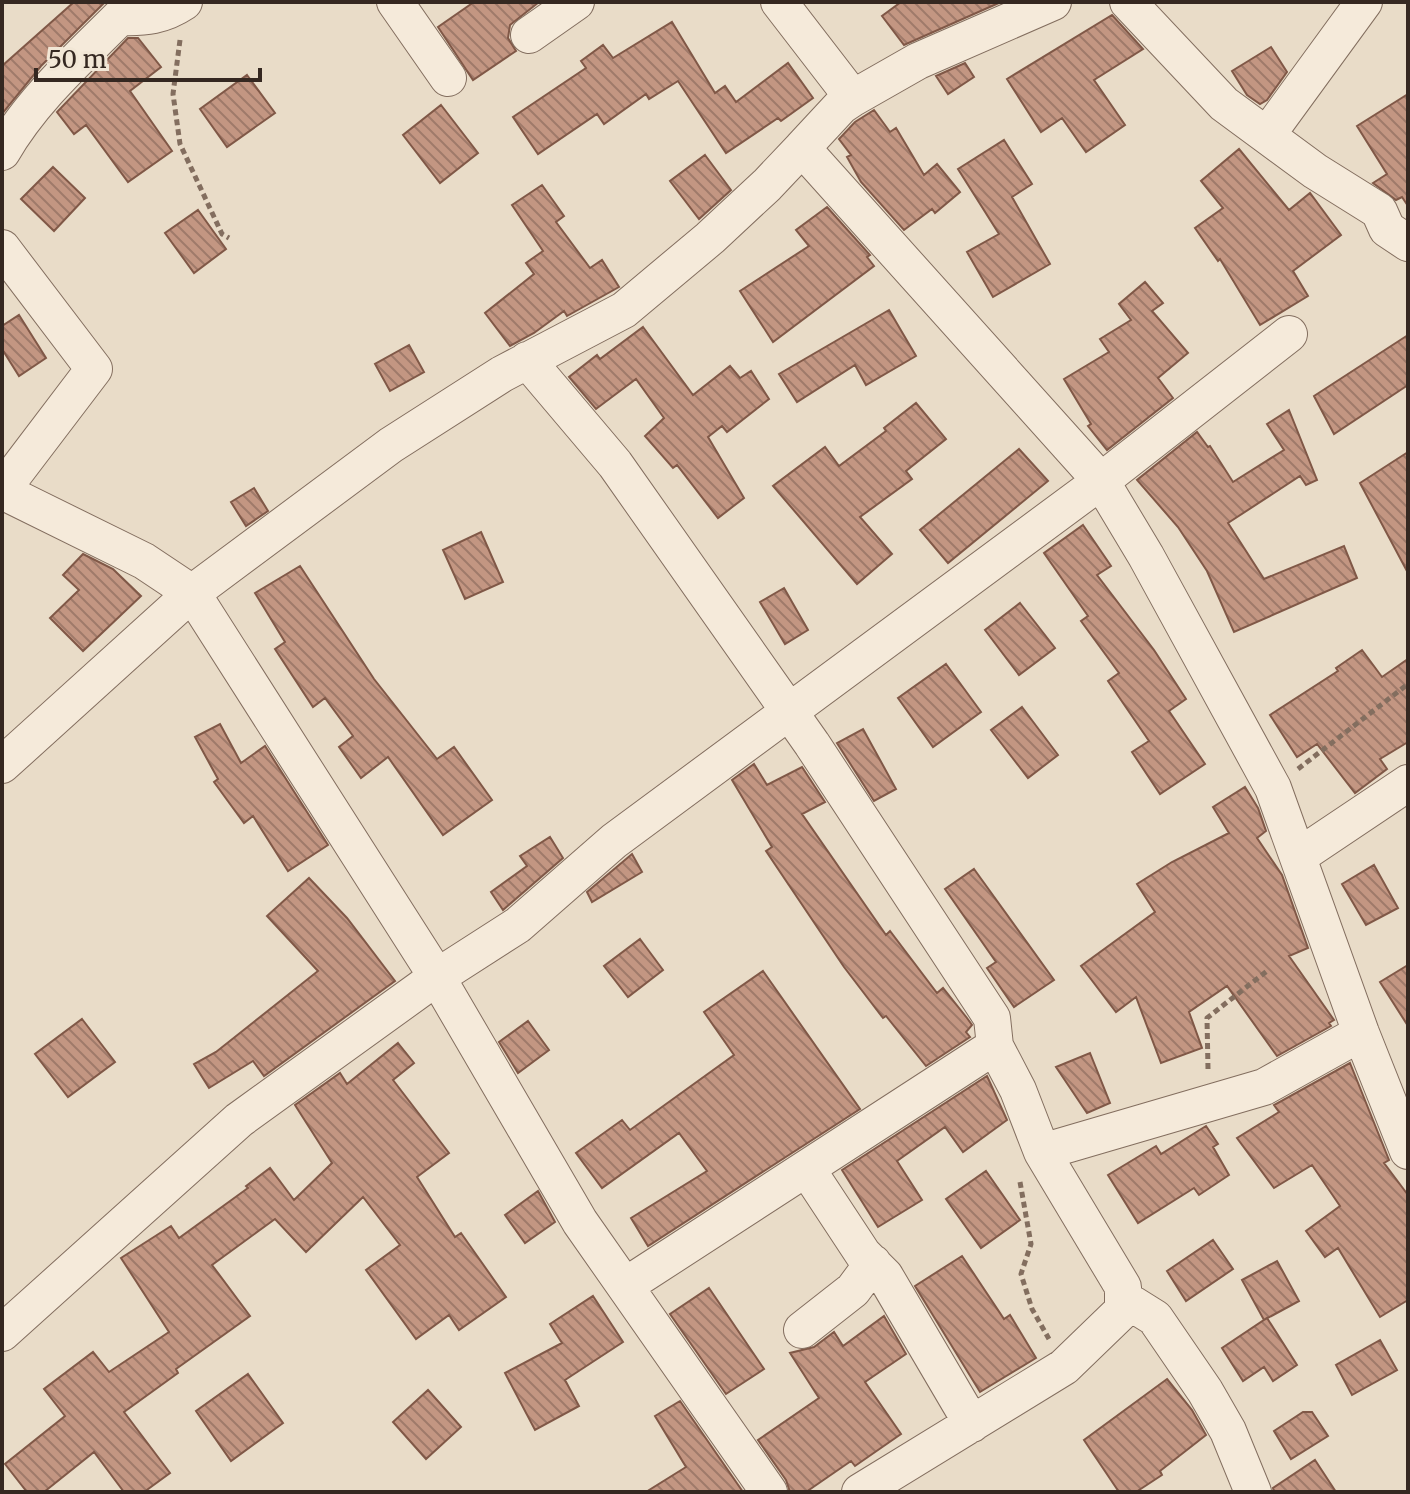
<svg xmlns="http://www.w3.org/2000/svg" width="1410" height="1494" font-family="Merriweather,serif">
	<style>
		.building { fill: url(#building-back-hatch); stroke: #805847; stroke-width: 2 }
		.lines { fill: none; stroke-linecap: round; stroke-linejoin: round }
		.street-casing { stroke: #836e5f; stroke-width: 38 }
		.path { stroke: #836e5f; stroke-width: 5; stroke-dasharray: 6 4; stroke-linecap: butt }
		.street { stroke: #f5eada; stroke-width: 36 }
	</style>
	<defs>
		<pattern id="building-back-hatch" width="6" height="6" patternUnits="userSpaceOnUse" patternTransform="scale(2)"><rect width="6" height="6" fill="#c39682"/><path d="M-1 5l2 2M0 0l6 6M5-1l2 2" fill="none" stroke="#9f7a6a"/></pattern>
	</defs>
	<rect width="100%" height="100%" fill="#e9dcc8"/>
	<path class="building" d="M74,2h31l-64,64 -39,48v-48z
		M474,2h65l-29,23 -2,13 8,13 -43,29 -35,-53z
		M901,2h100l-97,43 -22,-29z
		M1112,15l31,34 -49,31 31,45 -39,27 -24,-34 -21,14 -34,-53z
		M672,22l43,71 10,-7 11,16 52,-39 25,35 -32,23 -3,-3 -52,35 -48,-72 -29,18 -3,-5 -42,30 -7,-10 -59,40 -25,-37 73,-49 -5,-7 22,-16 10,13z
		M128,38h10l23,29 -31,24 42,60 -44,31 -42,-57 -12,9 -17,-22z
		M1271,47l16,25 -20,28 -7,4 -13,-9 -15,-24z
		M965,63l9,14 -26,17 -12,-18z
		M247,75l28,38 -48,34 -27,-38z
		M1408,94v112l-6,-9 -6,3 -23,-17 14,-9 -30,-48z
		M441,105l37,48 -38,30 -37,-48z
		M874,110l16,22 6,-4 28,47 13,-11 23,28 -25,21 -3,-4 -28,21 -43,-48 -14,-25 4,-2 -12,-16 16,-17z
		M1004,140l28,44 -20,13 38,67 -57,33 -26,-45 32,-18 -41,-65z
		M1239,149l50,61 21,-17 31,42 -48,36 15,25 -48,29 -40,-66 -2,2 -23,-33 28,-20 -22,-27z
		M705,155l26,35 -32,29 -29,-38z
		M53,167l32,31 -31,33 -33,-32z
		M542,185l22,31 -8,6 34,46 12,-8 17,27 -52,29 -3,-5 -30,22 -24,13 -25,-33 49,-39 -8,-11 17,-12 -31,-46z
		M827,207l43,48 -3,2 7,9 -101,76 -33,-51 69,-45 -13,-16z
		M198,210l28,39 -32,24 -29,-40z
		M1145,282l18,21 -11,8 36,42 -30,25 15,20 -66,52 -19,-24 3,-2 -27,-45 45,-27 -9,-13 31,-19 -12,-16z
		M889,310l27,46 -50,29 -11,-20 -58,37 -18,-28z
		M19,315l27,43 -27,18 -17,-27v-23z
		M643,327l50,68 37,-29 10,12 11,-7 18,28 -42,33 -5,-6 -14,11 36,61 -26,20 -41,-53 -4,3 -28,-32 19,-18 -28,-39 -40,30 -27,-32 28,-22 3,4z
		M1408,335v50l-74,49 -20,-38z
		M409,345l15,27 -34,19 -15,-27z
		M916,403l30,36 -40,32 6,8 -52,38 32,37 -35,30 -84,-98 52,-39 14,19 47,-35 -2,-3z
		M1289,410l28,70 -11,5 -6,-9 -72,47 36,56 80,-33 13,32 -123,54 -27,-61 -29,-44 -41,-47 60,-48 11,15 2,-1 23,36 51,-32 -17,-26z
		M1019,449l29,32 -100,82 -28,-33z
		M1408,452v121l-48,-90z
		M254,488l14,23 -22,15 -15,-24z
		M1083,525l28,41 -14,9 57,75 32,49 -17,12 36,53 -45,30 -28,-42 17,-11 -41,-60 11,-8 -38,-52 7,-5 -44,-63z
		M481,532l22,50 -38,17 -22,-49z
		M83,554l30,15 28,27 -58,55 -33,-33 29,-28 -16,-15z
		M300,566l74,113 63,80 17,-12 38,53 -49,35 -55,-78 -27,21 -22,-31 14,-11 -28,-38 -12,9 -38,-58 10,-7 -30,-49z
		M784,588l24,42 -23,14 -25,-42z
		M1020,603l35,45 -36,27 -34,-45z
		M1362,650l20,27 26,-18v83l-28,17 7,10 -32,24 -38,-49 -20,13 -27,-42 68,-44 -2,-3z
		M946,664l35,48 -48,35 -35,-49z
		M1022,707l36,48 -30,23 -37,-48z
		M220,724l21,39 24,-17 63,99 -40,26 -35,-55 -9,7 -30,-41 4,-3 -23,-42z
		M863,729l33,60 -22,12 -37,-58z
		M754,764l13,21 35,-18 23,35 -23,12 84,121 4,-4 47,62 6,-5 24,30 5,7 -6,7 4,5 -44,29 -40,-50 -3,2 -39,-51 -78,-116 6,-4 -40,-67z
		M1245,787l13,21 8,23 -9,7 25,37 26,73 -19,8 45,64 -5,3 2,3 -54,30 -50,-70 -38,26 13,36 -41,15 -25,-66 -20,15 -35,-46 74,-54 -18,-28 35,-22 57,-29 -16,-26z
		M550,837l13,21 -60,52 -12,-18 36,-26 -7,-10z
		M632,854l10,18 -50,30 -5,-10z
		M1374,865l24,43 -32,17 -24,-41z
		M974,869l80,111 -40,27 -27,-39 9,-6 -51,-73z
		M309,878l38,40 48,63 -131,95 -11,-15 -44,27 -15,-24 22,-12 102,-81 -51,-55z
		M640,939l23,31 -35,27 -24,-31z
		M1408,965v61l-28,-44z
		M763,971l97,138 -212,137 -17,-28 76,-47 -28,-38 -77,55 -26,-35 46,-33 8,10 104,-75 -30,-43z
		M82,1019l33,43 -47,35 -33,-43z
		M528,1021l21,29 -31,23 -19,-31z
		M398,1043l16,20 -21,17 56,73 -32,24 38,60 6,-4 45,64 -47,33 -10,-15 -33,24 -50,-69 34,-25 -37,-48 -57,55 -31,-33 -63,46 38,51 -74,53 2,4 -54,39 46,61 -26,19h-20l-30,-40 -50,40h-17l-22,-28 60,-48 -21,-27 49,-37 16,20 60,-40 -48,-74 50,-32 8,12 69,-50 -2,-2 24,-18 24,32 38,-37 -37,-58 45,-32 7,11z
		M1090,1053l20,50 -23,10 -31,-46z
		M1350,1063l39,97 -5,3 24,32v105l-28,17 -42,-69 -13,9 -19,-26 34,-25 -28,-41 -38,23 -37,-50 42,-26 -5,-7z
		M987,1076l20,44 -44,32 -18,-25 -48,34 25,39 -44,27 -36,-57z
		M1206,1126l12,18 -5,3 16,28 -30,20 -5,-7 -56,35 -30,-48 48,-29 5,8z
		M986,1171l34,49 -39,28 -35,-49z
		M538,1191l17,31 -30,21 -20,-28z
		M1213,1240l20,29 -47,32 -19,-30z
		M962,1256l42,63 6,-4 26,43 -56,34 -65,-106z
		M1277,1261l22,40 -35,19 -22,-40z
		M709,1288l55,81 -38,25 -56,-80z
		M593,1296l30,46 -58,38 14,26 -44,24 -30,-57 57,-30 -12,-19z
		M884,1316l22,38 -41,28 36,52 -46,32 -4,-5 -45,31h-16l-4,-12 -28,-40 61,-42 -29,-45 24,-6 20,-15 9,14z
		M1267,1318l30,47 -24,16 -9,-14 -21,14 -21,-33z
		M1380,1340l17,30 -45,25 -16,-30z
		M248,1374l35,49 -52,38 -35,-50z
		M1167,1379l25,31 14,25 -46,36 2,4 -26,17h-17l-35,-52z
		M428,1390l33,37 -35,32 -33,-37z
		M680,1401l63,91h-97l40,-25 -31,-51z
		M1303,1412h9l16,24 -37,23 -17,-28z
		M1315,1460l21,32h-62l-1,-4z"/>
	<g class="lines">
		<g class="street-casing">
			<path id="street" d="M395,2l53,76
				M779,2l74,96 -12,8 -39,42 299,333 45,75 127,232 88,245 47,118
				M1128,2l96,102 91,67 64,40 8,18 21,14
				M529,35l47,-33
				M853,98l65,-37 135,-59
				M1267,135l97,-133
				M2,152c30,-52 76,-93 118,-135 25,1 43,-1 64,-15
				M2,248l92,121 -92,121
				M527,360l88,104 197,280 180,274 3,28
				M2,491l142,70 48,32 -190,172
				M1299,856l109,-73
				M807,1169l56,85 22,22 87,148
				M625,1286l370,-240 23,44 24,62
				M1123,1298l32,20 50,73 23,40 25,61
				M802,1330l51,-40 20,-27
				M2,1333l237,-213 198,-143 -245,-384 199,-148 111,-71 122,-64 86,-72 57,-53 35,-37
				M769,1492l-189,-270 -143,-245 81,-52 96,-84 487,-360 188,-147
				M860,1492l204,-125 59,-57v-23l-81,-135 222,-65 97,-54"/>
		</g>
		<path class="path" d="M180,40l-7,54 7,50 42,90 7,4
			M1298,769l110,-85
			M1208,1069l-1,-51 60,-47
			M1020,1182l11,62 -10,30 11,35 17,30"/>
		<use href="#street" class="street"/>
	</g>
	<rect width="1410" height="1494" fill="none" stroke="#352821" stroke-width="8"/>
	<path d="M36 68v12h224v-12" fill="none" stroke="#352821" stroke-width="4"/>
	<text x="48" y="68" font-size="24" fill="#352821" stroke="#f2e7d6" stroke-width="6" paint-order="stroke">50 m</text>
</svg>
